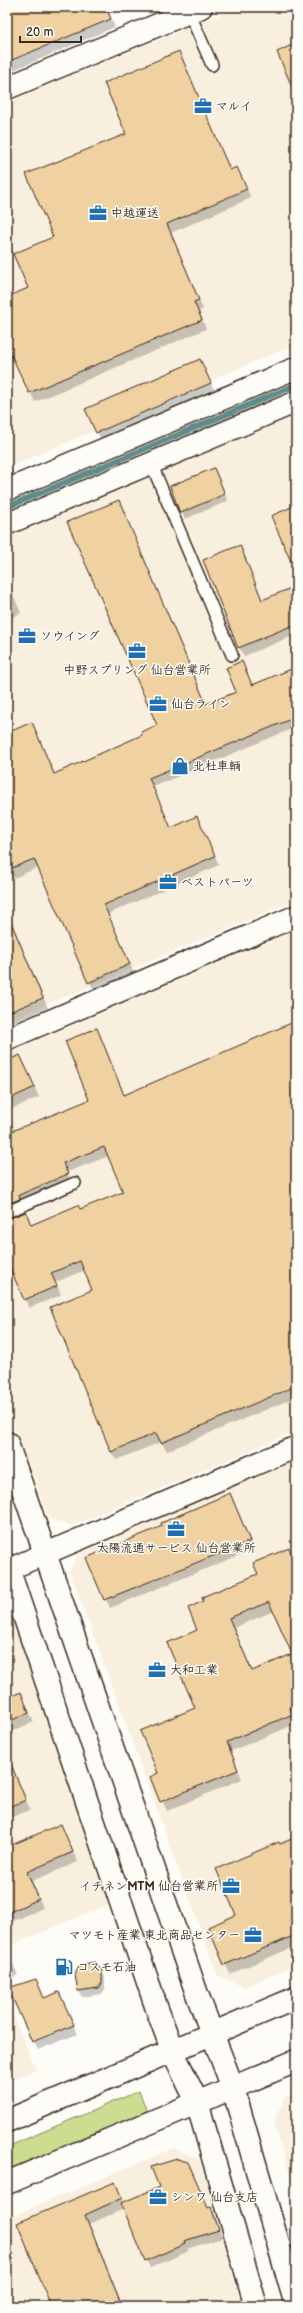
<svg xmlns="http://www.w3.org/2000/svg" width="303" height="2313" font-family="'Balsamiq Sans','Klee One',sans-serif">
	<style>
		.built { fill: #f9efde }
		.green { fill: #ccdd92; stroke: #848458 }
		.shadow { fill: #0003; fill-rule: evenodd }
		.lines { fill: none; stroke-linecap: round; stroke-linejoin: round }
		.stream { stroke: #618b8b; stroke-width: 6 }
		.building { fill: #efd1a2; stroke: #3b2a1e; fill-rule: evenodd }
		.service-casing { stroke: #3b2a1e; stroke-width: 14 }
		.minor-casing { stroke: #3b2a1e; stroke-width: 24 }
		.tertiary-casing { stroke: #3b2a1e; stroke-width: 25 }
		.service { stroke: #fdfcf7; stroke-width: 11 }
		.minor { stroke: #fdfcf7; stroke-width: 21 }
		.tertiary { stroke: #fdfcf7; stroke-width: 22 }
		.labels { text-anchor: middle; stroke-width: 3; stroke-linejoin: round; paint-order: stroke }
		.poi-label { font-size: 12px; font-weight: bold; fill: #3b2a1e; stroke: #fdfcf7; text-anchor: start }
	</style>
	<rect width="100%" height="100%" fill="#fdfcf7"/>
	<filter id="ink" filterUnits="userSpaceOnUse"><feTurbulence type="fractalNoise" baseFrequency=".025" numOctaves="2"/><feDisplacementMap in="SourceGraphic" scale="8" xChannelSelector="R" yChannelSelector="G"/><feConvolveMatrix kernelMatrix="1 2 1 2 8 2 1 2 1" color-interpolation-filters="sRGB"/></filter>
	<g filter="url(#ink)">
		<path class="built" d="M238,7h58v337l-289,124v-366z
			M296,414v486l-289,121v-484z
			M296,930v501l-225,95 -22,-7 -42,-113v-353z
			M296,1460v505l-52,22 -27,-12 -147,-404 8,-19z
			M7,1600l105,303 -105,44z
			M7,2001l29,69 -29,12z
			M296,2093v105l-22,-75 10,-25z
			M174,2148l26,12 42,146h-235v-88z"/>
		<path class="green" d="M139,2091l8,20 -140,59v-23z"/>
		<path class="shadow" d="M7,7h99l9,20 -108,46z
			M179,52l52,123 6,-7 14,30 -80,35 32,76 -4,2 7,18 -171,73 -28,-61v-43l22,-9 25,-51 74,-103z
			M200,360l15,32 -114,49 -14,-32z
			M7,458l6,15 -6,3z
			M214,469l14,32 -43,18 -14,-32z
			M119,502l88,203 31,-12 4,-30 11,23 43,-18v59l-143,60 18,42 26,-11 22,47 -111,49 26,59 -40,18 -55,-124 -32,14v-147l25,-11 23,52 89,-40 15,-9z
			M239,546l24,55 33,-13v57l-3,-9 -49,20 -5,-9z
			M7,580l14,33 -14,7z
			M7,911l41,97 -41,17z
			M296,1022v375l-129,54 -6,-9 -45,18 -5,-8 -18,-162 -8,-20 -29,12 5,13 -32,13 -22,-49v-39l18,-7 7,13 48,-16 44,-18 -15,-36 -42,16 5,11 -65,34v-155l17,3 15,32 -32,14 8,20 75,-30 6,-72 29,67z
			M230,1494l24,55 -144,59 -22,-50 76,-31z
			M289,1549l7,14v161l-65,27 11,28 -75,32 -15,-34 7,-3 38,-66 1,-77zM274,1611l19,44 -41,17 -19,-44z
			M21,1694l13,28 -27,11v-34z
			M7,1753l23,57 -23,9z
			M61,1825l17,37 -46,19 11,27 -36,16v-76z
			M296,1838v108l-66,28 -21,-46 29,-13 42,-70z
			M7,1950l11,25 -11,6z
			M101,1970l4,7v12l-3,5 -20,3 -4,-6 -2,-16z
			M35,1980l10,19 14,-6 19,41 -40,16 -28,-61z
			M183,2161l5,2 4,7 16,39 2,-1 5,7 7,23 -35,11 2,2 -39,17 -26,-59 -35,15 34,82h-71l-34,-83 101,-30 5,10 36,-16 -8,-19 14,-6z
			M239,2300l3,6h-19l-1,-1z"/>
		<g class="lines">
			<path class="stream" d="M7,507l289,-122"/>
		</g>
		<path class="building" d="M7,7h99l5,12 -104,43z
			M296,43v53l-19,-44z
			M179,51l51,119 7,-3 10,22 -80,35 32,76 -5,2 8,18 -173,73 -22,-47v-49l21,-9 -15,-34 40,-17 -27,-63 100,-40 -22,-51z
			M200,359l11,24 -115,50 -11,-24z
			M214,468l11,26 -45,19 -10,-27z
			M119,500l87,204 30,-12 -10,-24 16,-7 10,24 44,-18v50l-147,61 22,50 26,-12 18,40 -111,49 26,59 -42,19 -54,-124 -27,11v-137l25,-11 22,52 88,-39 -1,-3 16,-7 -90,-203z
			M296,505v68l-25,-57z
			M240,545l22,55 34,-14v38l-58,24 -35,-88z
			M7,913l36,85 -36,15z
			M296,1021v365l-135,57 -5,-10 -45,19 -61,-145 42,-17 -12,-29 -29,12 6,13 -33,14 -17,-39v-42l19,-7 5,13 47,-20 2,4 43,-17 -19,-45 -41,16 5,11 -49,21 1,4 -13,5v-71l82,-33 -24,-59 32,-13 27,67z
			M20,1055l15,32 -28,13v-39z
			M230,1493l20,48 -146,59 -18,-42 76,-32 -1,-3z
			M289,1548l7,16v142l-6,2 3,6 -66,28 11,28 -78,32 -10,-25 8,-4 -18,-42 55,-23 -28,-65 30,-13 -9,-22 15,-7 -1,-4 56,-23 -5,-11zM269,1602l23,52 -40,17 -23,-53z
			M21,1692l8,21 -22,9v-24z
			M7,1755l19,45 -19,8z
			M61,1824l12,28 -46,20 12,27 -32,14v-66z
			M296,1837v98l-72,30 -16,-38 28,-12 -20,-46 63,-27 1,2z
			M95,1962l7,8v13l-4,5 -20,3 -3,-16 3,-7 4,-4z
			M36,1979l8,19 15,-6 15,33 -42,17 -24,-54z
			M177,2159l11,3 20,46 3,-1 8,23 -35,11 1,3 -40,17 -24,-58 38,-16 -8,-20z
			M115,2182l7,16 -37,17 37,91h-71l-34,-83z"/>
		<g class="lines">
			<g class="service-casing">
				<path id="service" d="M189,12l23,53
					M151,463l81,192
					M7,1212l68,-29"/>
			</g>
			<g class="minor-casing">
				<path id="minor" d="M7,490l289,-122
					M7,524l289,-122
					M7,1039l289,-123
					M7,1570l289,-123"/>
			</g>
			<g class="tertiary-casing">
				<path id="tertiary" d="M7,88l194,-81
					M7,1443l190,551 36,94 63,217
					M7,1565l150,444 16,43 24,50 59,204
					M7,2121l289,-123
					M7,2183l289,-122"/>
			</g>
			<use href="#service" class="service"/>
			<use href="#minor" class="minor"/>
			<use href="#tertiary" class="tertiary"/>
		</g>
	</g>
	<defs>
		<g id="office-bare" transform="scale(1.38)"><path d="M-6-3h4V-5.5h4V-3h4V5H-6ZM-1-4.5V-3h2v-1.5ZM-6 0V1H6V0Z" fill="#1f6fb2" stroke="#fdfcf7" stroke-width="2.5" paint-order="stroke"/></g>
		<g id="shop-bare" transform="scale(1.38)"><path d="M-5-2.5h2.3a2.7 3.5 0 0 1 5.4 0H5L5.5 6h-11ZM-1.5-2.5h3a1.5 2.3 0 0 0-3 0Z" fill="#1f6fb2" stroke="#fdfcf7" stroke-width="2.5" paint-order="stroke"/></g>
		<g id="fuel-bare" transform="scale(1.38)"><path d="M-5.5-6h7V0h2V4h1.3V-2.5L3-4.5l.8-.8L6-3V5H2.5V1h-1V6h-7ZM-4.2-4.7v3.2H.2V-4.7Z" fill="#1f6fb2" stroke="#fdfcf7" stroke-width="2.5" paint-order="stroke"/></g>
	</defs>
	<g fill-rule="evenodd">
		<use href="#office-bare" x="203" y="106"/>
		<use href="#office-bare" x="98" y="213"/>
		<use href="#office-bare" x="27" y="636"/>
		<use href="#office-bare" x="137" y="651"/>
		<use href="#office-bare" x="158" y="704"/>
		<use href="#shop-bare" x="180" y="766"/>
		<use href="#office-bare" x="168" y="882"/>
		<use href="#office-bare" x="176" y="1529"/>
		<use href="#office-bare" x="157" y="1670"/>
		<use href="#office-bare" x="231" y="1886"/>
		<use href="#office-bare" x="253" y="1935"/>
		<use href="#fuel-bare" x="64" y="1967"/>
		<use href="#office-bare" x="158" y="2197"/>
	</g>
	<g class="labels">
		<g class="poi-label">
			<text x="216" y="110">マルイ</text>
			<text x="111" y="217">中越運送</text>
			<text x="40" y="640">ソウイング</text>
			<text x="137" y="674" text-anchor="middle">中野スプリング 仙台営業所</text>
			<text x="171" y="708">仙台ライン</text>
			<text x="193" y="770">北杜車輌</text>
			<text x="181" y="886">ベストパーツ</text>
			<text x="176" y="1552" text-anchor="middle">太陽流通サービス 仙台営業所</text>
			<text x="170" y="1674">大和工業</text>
			<text x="218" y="1890" text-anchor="end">イチネンMTM 仙台営業所</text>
			<text x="240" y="1939" text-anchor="end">マツモト産業 東北商品センター</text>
			<text x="77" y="1971">コスモ石油</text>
			<text x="171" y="2201">シンワ 仙台支店</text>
		</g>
	</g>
	<rect width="303" height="2313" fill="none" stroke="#fdfcf7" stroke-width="24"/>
	<rect x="12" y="12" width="279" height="2289" fill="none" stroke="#3b2a1e" stroke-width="1.5" filter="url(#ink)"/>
	<path d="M20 36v6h61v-6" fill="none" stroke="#3b2a1e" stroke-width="2"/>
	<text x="26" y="36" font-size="12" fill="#3b2a1e" stroke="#fdfcf7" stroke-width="3" paint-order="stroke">20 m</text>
</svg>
